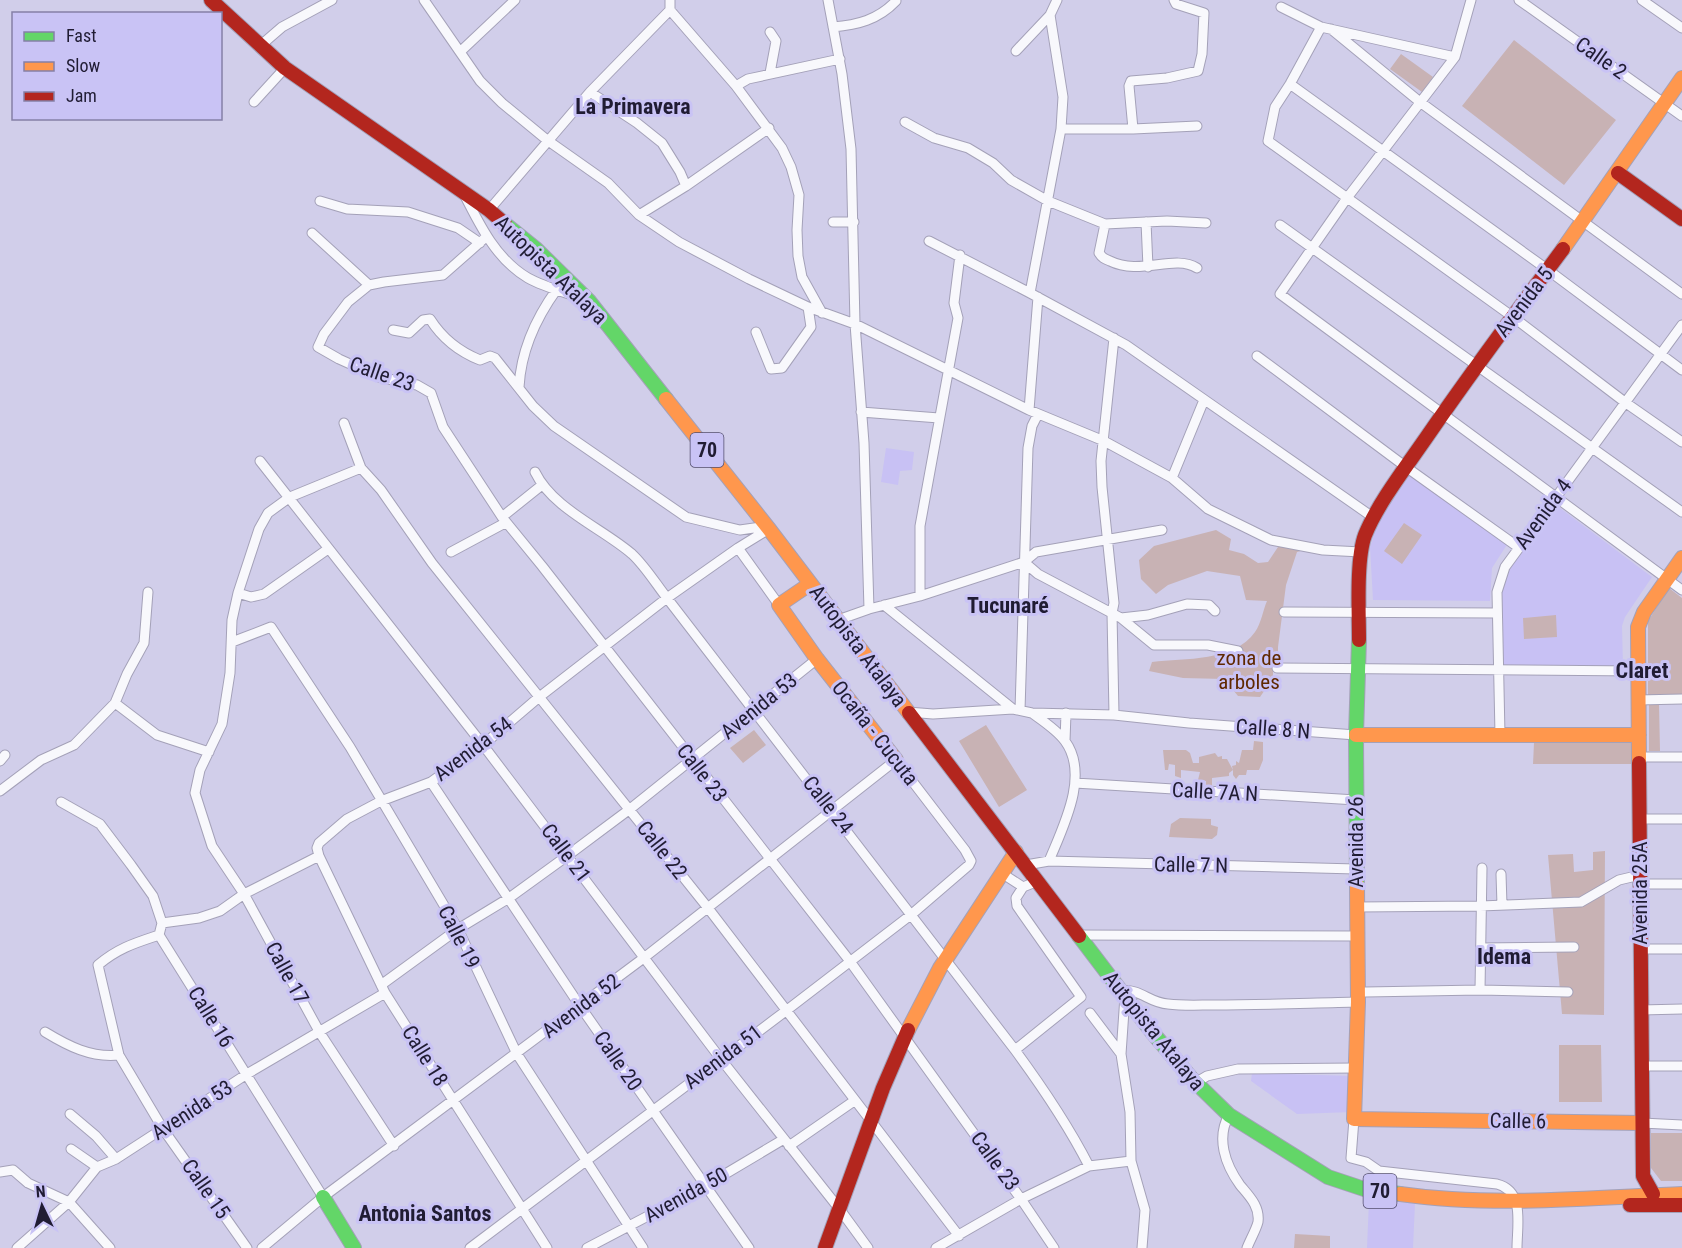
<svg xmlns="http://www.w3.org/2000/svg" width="1682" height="1248" font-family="'Roboto Condensed',sans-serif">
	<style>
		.built { fill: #c8c1f4 }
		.green { fill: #c8b2b4 }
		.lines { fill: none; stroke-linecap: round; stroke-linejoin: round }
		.street-casing { stroke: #a4a1b8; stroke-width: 11 }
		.fast-casing { stroke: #a4a1b8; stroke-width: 16 }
		.slow-casing { stroke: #a4a1b8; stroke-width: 16 }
		.jam-casing { stroke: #a4a1b8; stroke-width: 16 }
		.street { stroke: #f8f8fc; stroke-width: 9 }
		.fast { stroke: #63d668; stroke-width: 14 }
		.slow { stroke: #ff974d; stroke-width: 14 }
		.jam { stroke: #b3261e; stroke-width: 14 }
		.labels { text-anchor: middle; stroke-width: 6; stroke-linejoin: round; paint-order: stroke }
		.shield { fill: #c9c3f5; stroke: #534e6d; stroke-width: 1.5 }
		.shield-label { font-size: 20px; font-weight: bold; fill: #201c33 }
		.street-label { font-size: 21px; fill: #201c33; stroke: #c9c3f5 }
		.park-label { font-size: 21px; fill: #5f2800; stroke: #c9c3f5 }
		.neighbourhood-label { font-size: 22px; font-weight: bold; fill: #201c33; stroke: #c9c3f5 }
	</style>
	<rect width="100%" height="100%" fill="#d1ceea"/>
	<path class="built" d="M886,448l28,4 -2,18 -12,1 -2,14 -17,-3z
		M1410,472l98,71 -16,25 -2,33 -117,-1 -3,-53 7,-23z
		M1556,505l96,72 -27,40 -3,9 1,41h-120l-1,-82 8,-18z
		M1252,1073l100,3v36l-55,2 -46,-33z
		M1369,1201l46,2 -2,45h-46z"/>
	<path class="green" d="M1514,40l102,80 -52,65 -102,-79z
		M1401,54l32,23 -11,15 -32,-23z
		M1404,523l18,12 -20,29 -18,-13z
		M1216,530l15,9 -2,11 15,4 14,9 10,-1 12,-18 28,5 -11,3 -11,33 -8,62v12l-5,5v14l-13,19 -22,-1 -14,-17 -41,-1 -34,-7 3,-9c33,-4 82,0 103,-30 6,-8 8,-22 12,-31l-21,-1 -6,-24 -33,-5 -39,14 -12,9 -15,-15 -2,-19 15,-14z
		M1669,588l13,10v97l-34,1v-75z
		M1556,615l1,22 -33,2 -1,-21z
		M1649,704h10l1,47h-11z
		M986,725l41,65 -28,17 -40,-66z
		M754,730l12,15 -23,18 -13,-15z
		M1254,741l9,1v18l-4,10h-12l-1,5h-7l-3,4 -3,-4v-5l-4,3v3l-17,2v9l-6,-1v-5l-8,-1 2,-8 -19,-2v8l-6,-2v-11l-6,-1 -1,6h-3l-2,-20h23l4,3 3,10h6v-6l16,-4 3,4 4,-1v3h5l6,11 -1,-4 4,-1v-4l3,2 3,-13h11z
		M1632,742l1,22h-100l1,-21z
		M1180,818l31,1v6l7,2 -1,8 -5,4 -43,-2 2,-13z
		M1605,851l-1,164 -42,-1 -14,-159 25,-1 1,18 19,-2v-18z
		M1559,1045h42l1,57h-43z
		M1651,1133h31v48h-21l-10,-13z
		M1295,1234l35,2v12h-36z"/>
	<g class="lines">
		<g class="street-casing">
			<path id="street" d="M424,0l56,81 22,22 45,37 61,43 31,32 40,27 70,37 59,28 47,17 174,86 75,31 68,37 36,31 63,31 52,10 38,2
				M670,0v10l66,76 46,62 9,19 8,28 -2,35 1,26 4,21 20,36
				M828,0l14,74 9,75 4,175 9,119 5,166
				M1471,0l-16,57 -108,141 -67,96 402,296
				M1519,0l163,116
				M1642,0l40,28
				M1281,7l40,20 134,30
				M833,27c24,-2 45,-7 63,-26
				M1321,27l-31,57 -15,23 -7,34 245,176 113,86 56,39
				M1331,29l89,73 262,192
				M770,32l6,9 -6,32
				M260,46l22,-19 50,-27
				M461,51l54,-51
				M1016,51l34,-36 7,-15
				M1290,84l258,186 134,100
				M736,86l12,-7 92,-20
				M590,92l47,31 25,20 18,29 6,14
				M254,102l31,-34
				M905,122l29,16 34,10 25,15 18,17 37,21 57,23 62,-3 39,2
				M1061,129h72l64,-3
				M1133,129l-4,-43 2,-5 36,-3 31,-7 4,-17 2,-41 -28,-9 -2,-4
				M464,194c16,32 33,66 64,84 16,9 36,14 53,20
				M320,201l27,8 61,3 50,16 22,15
				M489,210l101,-118 80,-82
				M639,215l47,-29 83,-58
				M833,222h21
				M1146,222l2,45
				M1105,224l-6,29c3,5 6,6 11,8 30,15 64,-7 87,7
				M1280,225l402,287
				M312,233l57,52
				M486,237l-43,38 -59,7 -15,3 -21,17 -24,32 -6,13 21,12 40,18 38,8 14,8 12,34 59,90 40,49 307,394 172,239 33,49
				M929,241l101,52 96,52 248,173
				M1030,293l31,-164 2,-32 -13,-82
				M393,330l16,3 14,-13 7,-1c12,19 30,33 50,41l10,-4 5,2 38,48 21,20 132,91 54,13 27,-4
				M756,332l15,37 11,-1 29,-41 -3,-20
				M1114,338l-13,123 1,26 12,116 -2,10 2,102
				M1257,356l149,111 112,80
				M519,387c2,-37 17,-69 38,-98
				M1029,410l9,-113
				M861,412l78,6
				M344,423l17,45 20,22 51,73 276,345 251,328
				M260,461l223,284 237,313 121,153 27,37
				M361,468l-71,29 -22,16 -9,16 -21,64 -6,27 -2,53 -8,51 -22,46 -5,23 17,53 32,48 76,139 74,113
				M535,472c18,37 67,56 97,82 13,12 24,30 35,44l348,452c28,38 53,75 74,116
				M1172,478l32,-78
				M502,517l40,-32
				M738,548l41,57
				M451,552l54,-29
				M1024,562l14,12 83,44 27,-3 39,-11 22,1 6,6
				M238,593l13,4 13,-3 64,-45
				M920,596v-70l38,-208 -4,-15 6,-48
				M884,605l129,104
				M1284,612l213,1
				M1121,618l33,27h54l30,6
				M838,620l31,-11 51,-13 104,-34 12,-10 126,-22
				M232,642l39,-15 79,120 108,182 59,125 126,194
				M1277,668l361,3
				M1638,700l44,-1
				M115,703l42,32 52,17
				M1020,710l8,-262 4,-22 6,-12
				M908,712l25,2 80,-5 19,4 82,2 75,8 167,12
				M1032,713c11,8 25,17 33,28 25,34 -2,86 -16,120
				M1500,735l-3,-143 8,-25 177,-242
				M1065,741l1,-28
				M1639,757h43
				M0,761l5,-6
				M431,782l149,224 169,242
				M1075,783l281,17
				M0,791l41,-31 33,-15 41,-42 12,-29 17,-31 4,-51
				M61,802l39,22 31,41 22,31 9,27 -3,12 164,262
				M1639,819h43
				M1026,865l23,-4 307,8
				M1003,874l20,13
				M1501,874l1,31
				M1640,884h42
				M1357,907l123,-1 101,-4 38,-22 21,-5
				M162,923l37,-5 21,-7 24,-17 75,-38
				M159,935c-24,8 -41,13 -61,30l21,90 44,74 84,119
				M1078,935l279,1
				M1481,948l93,-1
				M1640,949h42
				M381,985l77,-56 51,-31 58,-42 63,-47 187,-150
				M1480,990l2,-122
				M1121,991c19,-3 28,12 47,13 15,2 31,1 46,1 48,0 96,-2 144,-3
				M1365,992l115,-2 88,2
				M1125,996l-4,58 9,58 1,49 14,49 -3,38
				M1641,1010l41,-1
				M1090,1013l31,41
				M45,1032c23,14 46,26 74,23
				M1015,1050l66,-53 -64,-91 -1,-8 7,-11 15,-6
				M1641,1066h41
				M1195,1083l12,-7 31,-7 117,-1
				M70,1114l26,22 20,23
				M1229,1115c-13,23 -4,49 11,70 9,11 20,21 18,37 -2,8 -8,18 -11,26
				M1354,1119l-3,39 15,4 13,9 118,13c28,7 20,41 20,64
				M1642,1123l40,2
				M789,1146l65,-45
				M71,1149l26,18
				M0,1172l13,-2 15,13 41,19 41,46
				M17,1248l52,-46 28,-35 19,-8 131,-85 138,-81
				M262,1248l61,-51 322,-240 251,-197 69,90 6,11 -2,4 -57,49 -125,96 -317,238
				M547,1248l-162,-255 -66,-137 -2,-8 2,-5 28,-24 34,-18 50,-19 52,-37 55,-47 129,-100 71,-50 31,-19
				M587,1248l118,-62 79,-47
				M936,1248l85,-49 68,-33 42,-5"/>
		</g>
		<g class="fast-casing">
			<path id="fast" d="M505,224l31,25 53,52 77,98
				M1357,885l-1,-150 3,-95
				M1079,936l73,96 39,46 38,37 99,62 36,12 36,5
				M323,1197l31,51"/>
		</g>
		<g class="slow-casing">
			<path id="slow" d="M1563,249l119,-171
				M666,399l103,130 140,184
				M810,584l-31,21 38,54 79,101
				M1356,735h283
				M1639,763l-1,-136 6,-15 38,-54
				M1357,885l1,117 -4,117 288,4
				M908,1030l32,-62 76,-116
				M1400,1194c93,13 189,4 282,0"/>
		</g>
		<g class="jam-casing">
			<path id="jam" d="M211,0l74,68 204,142 16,14
				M1618,173l64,46
				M1359,640c0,-27 -3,-81 6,-105 13,-32 41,-68 61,-97 44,-64 90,-126 137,-189
				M909,713l170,223
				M1639,763l4,413 10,18
				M1630,1205h52
				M825,1248l58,-160 25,-58"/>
		</g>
		<use href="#street" class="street"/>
		<use href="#fast" class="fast"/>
		<use href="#slow" class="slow"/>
		<use href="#jam" class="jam"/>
	</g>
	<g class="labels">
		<g class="shield">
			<rect x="690.5" y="433" width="33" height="34" rx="4.5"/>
			<rect x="1363.5" y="1174" width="33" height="34" rx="4.5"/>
		</g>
		<g class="shield-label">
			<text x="707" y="457">70</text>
			<text x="1380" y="1198">70</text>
		</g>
		<g class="street-label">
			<text transform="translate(1601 58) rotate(35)" y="7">Calle 2</text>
			<text transform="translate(551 270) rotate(44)" y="7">Autopista Atalaya</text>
			<text transform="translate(1524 302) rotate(-53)" y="7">Avenida 5</text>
			<text transform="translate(382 374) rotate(19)" y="7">Calle 23</text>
			<text transform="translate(1543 514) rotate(-54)" y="7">Avenida 4</text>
			<text transform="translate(858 646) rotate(53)" y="7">Autopista Atalaya</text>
			<text transform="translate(759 706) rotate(-39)" y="7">Avenida 53</text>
			<text transform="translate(1273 729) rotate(4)" y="7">Calle 8 N</text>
			<text transform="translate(875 733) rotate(52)" y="7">Ocaña - Cucuta</text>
			<text transform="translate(473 749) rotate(-37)" y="7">Avenida 54</text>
			<text transform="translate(702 773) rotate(52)" y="7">Calle 23</text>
			<text transform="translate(1215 792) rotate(3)" y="7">Calle 7A N</text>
			<text transform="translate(828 805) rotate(52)" y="7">Calle 24</text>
			<text transform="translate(1356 842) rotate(-90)" y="7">Avenida 26</text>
			<text transform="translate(662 850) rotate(52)" y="7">Calle 22</text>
			<text transform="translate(566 853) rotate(53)" y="7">Calle 21</text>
			<text transform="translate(1191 865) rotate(1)" y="7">Calle 7 N</text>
			<text transform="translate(1640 893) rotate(-90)" y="7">Avenida 25A</text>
			<text transform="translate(459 937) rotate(63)" y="7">Calle 19</text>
			<text transform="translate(287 973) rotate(61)" y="7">Calle 17</text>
			<text transform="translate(581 1006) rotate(-37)" y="7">Avenida 52</text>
			<text transform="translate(211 1017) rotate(58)" y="7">Calle 16</text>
			<text transform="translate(1154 1031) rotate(51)" y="7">Autopista Atalaya</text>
			<text transform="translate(425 1056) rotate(58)" y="7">Calle 18</text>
			<text transform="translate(723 1057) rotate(-37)" y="7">Avenida 51</text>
			<text transform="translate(618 1061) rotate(55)" y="7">Calle 20</text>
			<text transform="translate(192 1110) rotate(-33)" y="7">Avenida 53</text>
			<text transform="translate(1518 1121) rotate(1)" y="7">Calle 6</text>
			<text transform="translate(995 1161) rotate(54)" y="7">Calle 23</text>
			<text transform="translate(206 1189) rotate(55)" y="7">Calle 15</text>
			<text transform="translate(686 1195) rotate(-29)" y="7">Avenida 50</text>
		</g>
		<g class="park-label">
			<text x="1249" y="665">zona de<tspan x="1249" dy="24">arboles</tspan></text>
		</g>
		<g class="neighbourhood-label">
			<text x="633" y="114">La Primavera</text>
			<text x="1008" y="613">Tucunaré</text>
			<text x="1642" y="678">Claret</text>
			<text x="1504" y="964">Idema</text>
			<text x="425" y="1221">Antonia Santos</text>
		</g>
	</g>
	<rect x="12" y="12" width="210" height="108" fill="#c9c3f5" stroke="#8580a7" stroke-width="1.5"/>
	<rect x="24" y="32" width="30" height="9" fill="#63d668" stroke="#8580a7" stroke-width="1.5"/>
	<text x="66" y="42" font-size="18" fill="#201c33">Fast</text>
	<rect x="24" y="62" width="30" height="9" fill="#ff974d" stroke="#8580a7" stroke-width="1.5"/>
	<text x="66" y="72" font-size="18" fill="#201c33">Slow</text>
	<rect x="24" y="92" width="30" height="9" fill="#b3261e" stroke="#8580a7" stroke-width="1.5"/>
	<text x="66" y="102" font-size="18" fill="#201c33">Jam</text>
	<g transform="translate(42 1206) rotate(355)" stroke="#c9c3f5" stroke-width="4.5" paint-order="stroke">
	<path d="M0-4.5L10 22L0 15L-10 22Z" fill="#201c33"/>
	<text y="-9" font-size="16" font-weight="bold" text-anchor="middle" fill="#201c33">N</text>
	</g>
</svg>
